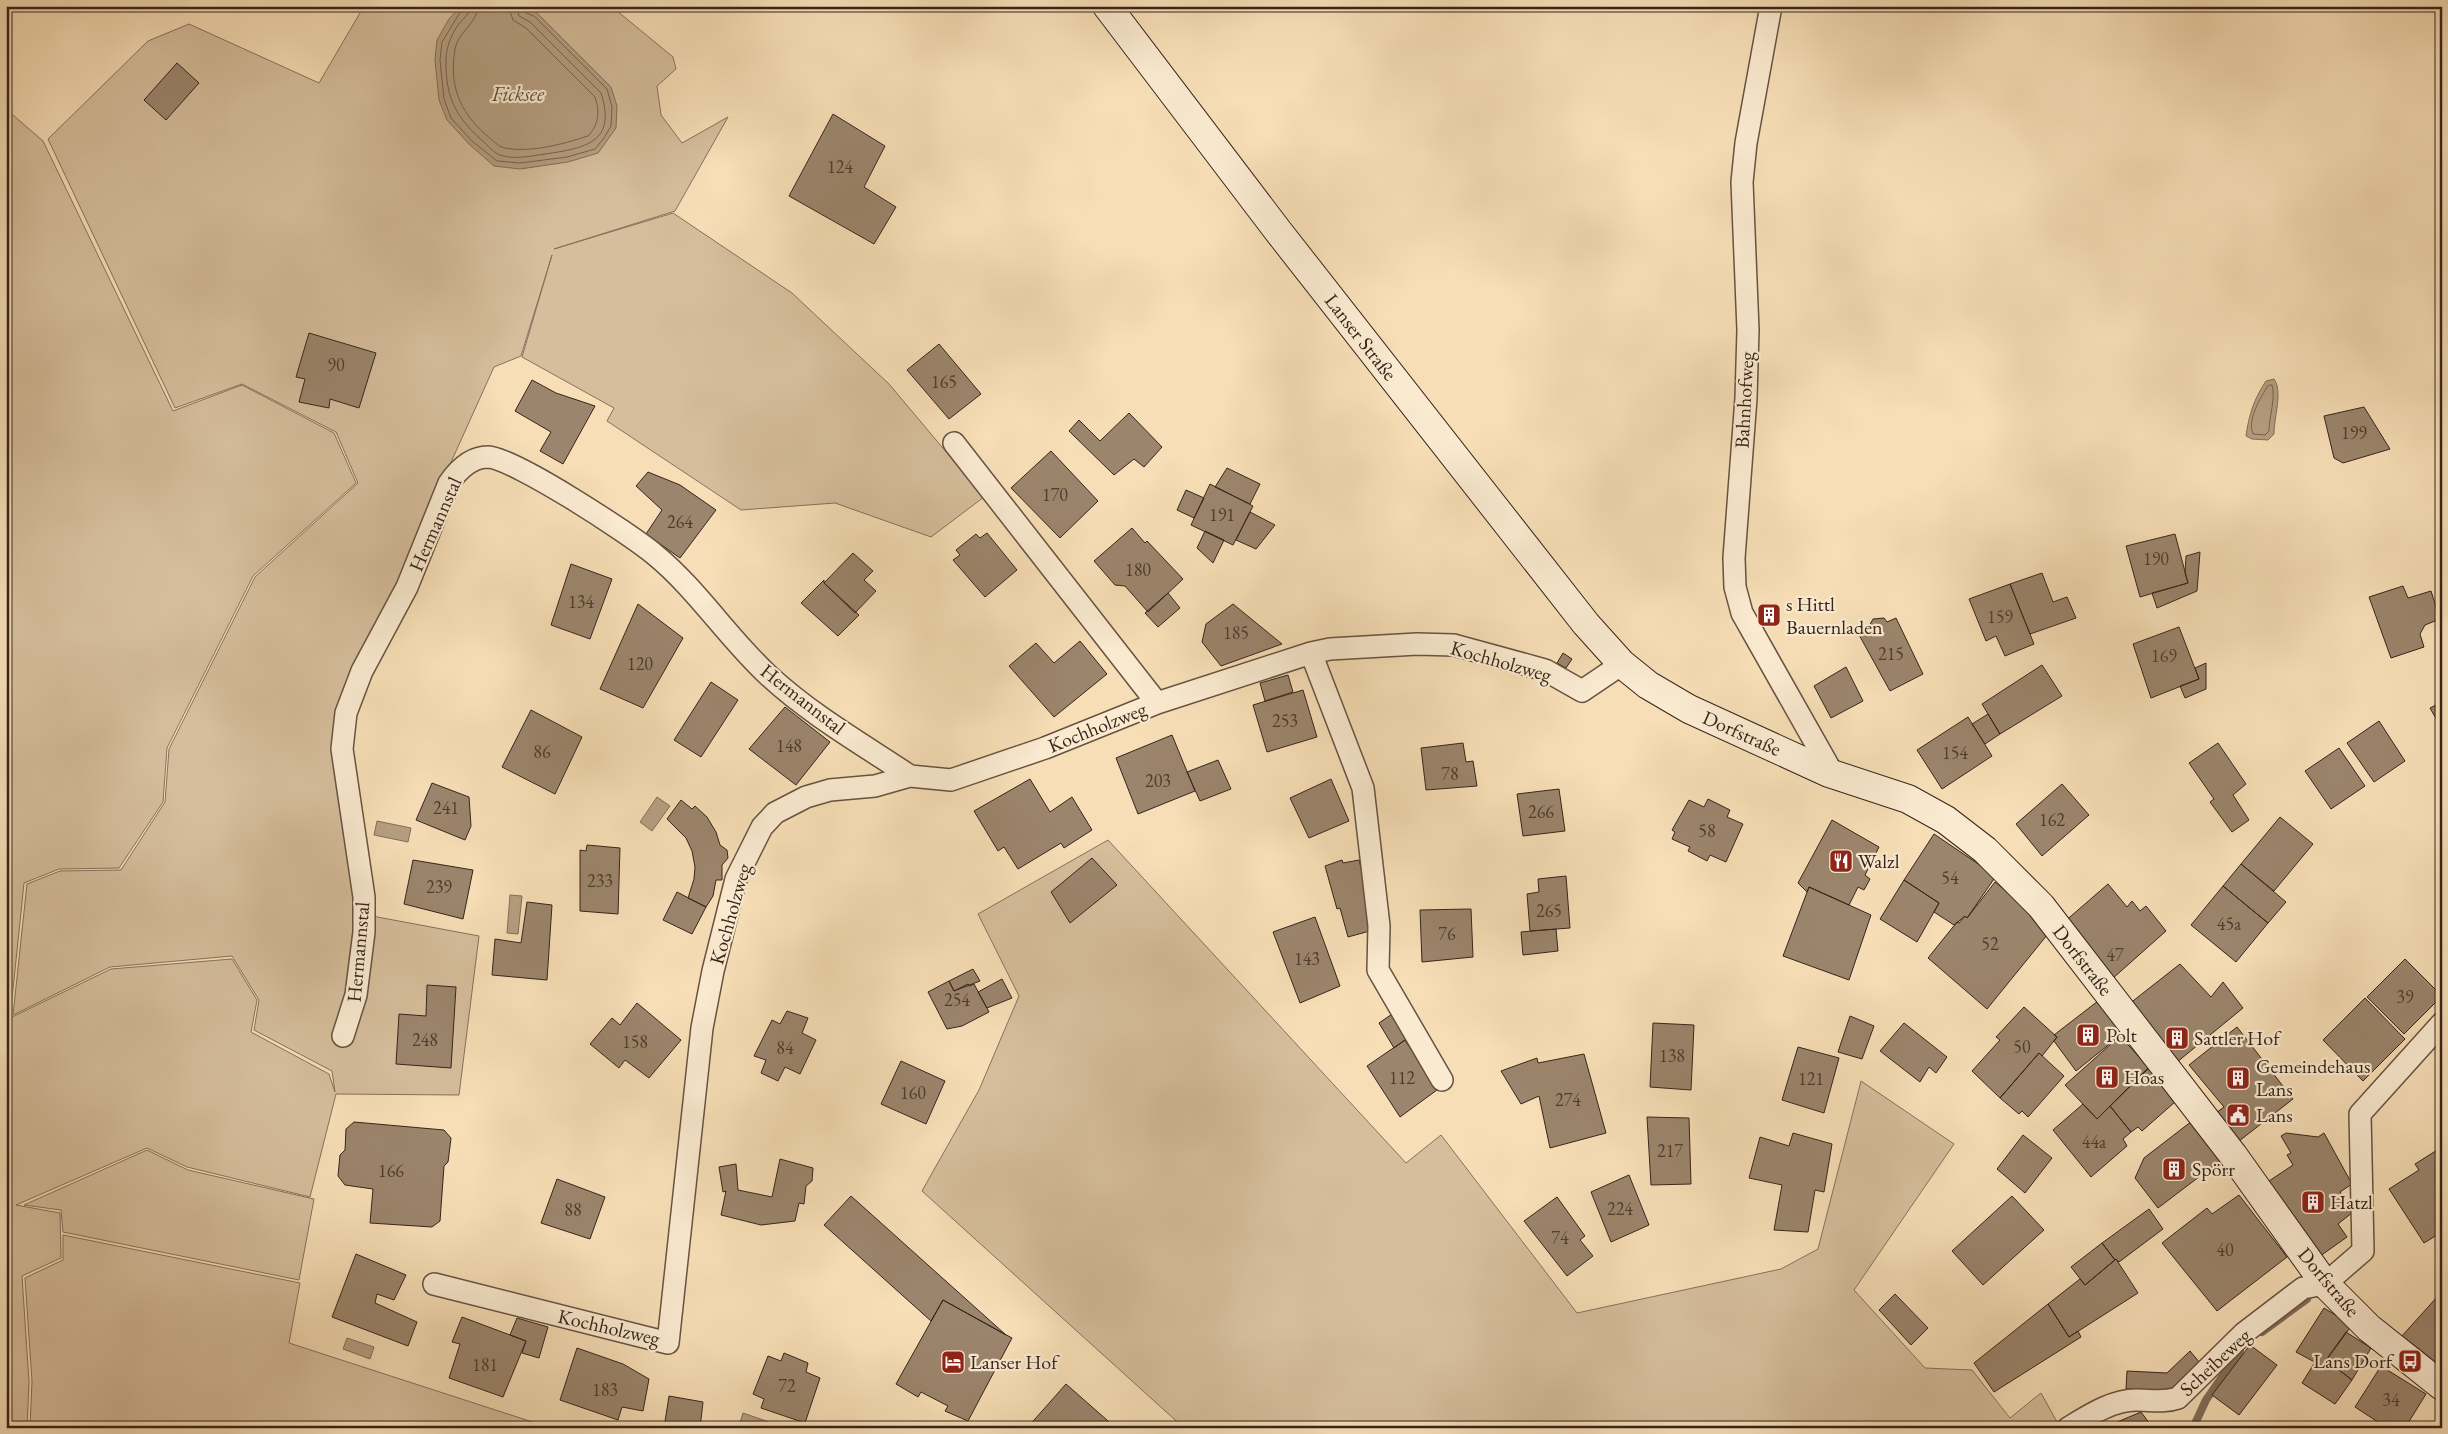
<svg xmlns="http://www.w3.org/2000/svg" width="2448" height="1434" font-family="'EB Garamond',serif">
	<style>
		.green { fill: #d6be9c; stroke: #86715c }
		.water { fill: #b69f81; stroke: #836e58 }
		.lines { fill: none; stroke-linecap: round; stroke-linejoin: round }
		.shore { stroke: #76624e; stroke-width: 1 }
		.stream { stroke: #836e58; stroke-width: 8 }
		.building { fill: #9b856c; stroke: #37241b }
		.minor-casing { stroke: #675242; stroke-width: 24 }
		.secondary-casing { stroke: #37241b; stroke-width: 30 }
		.minor { stroke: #faead0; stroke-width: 21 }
		.secondary { stroke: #faead0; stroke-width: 28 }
		.labels { text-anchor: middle; stroke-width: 4.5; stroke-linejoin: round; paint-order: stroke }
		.number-label { font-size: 18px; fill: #503c2f }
		.street-label { font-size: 20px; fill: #37241b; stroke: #faead0 }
		.poi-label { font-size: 20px; fill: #37241b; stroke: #faead0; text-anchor: start }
		.water-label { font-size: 21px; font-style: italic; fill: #634f3f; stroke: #faead0 }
	</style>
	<rect width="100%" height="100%" fill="#f7deb6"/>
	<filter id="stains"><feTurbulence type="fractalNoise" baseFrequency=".004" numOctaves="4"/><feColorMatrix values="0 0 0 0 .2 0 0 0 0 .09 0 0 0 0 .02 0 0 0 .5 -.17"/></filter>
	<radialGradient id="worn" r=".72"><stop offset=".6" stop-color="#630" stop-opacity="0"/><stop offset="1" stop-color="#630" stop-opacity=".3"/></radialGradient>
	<path class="green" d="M364,6h247l62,51 3,12 -19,17 4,29 21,28 46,-26 -53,94 -121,38 119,-36 119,80 97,91 95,113 -53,40 -96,-34 -94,7 -134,-89 7,-13 -92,-51 30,-102 -31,101 -27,11 -42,93 -54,128 -52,105 10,220 123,23 -20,159 -123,-1 -26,103 -123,-30 -40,-19 -131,57 44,8 1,45 -39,18 7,106 -2,46h-21v-1319l37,32 130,270 69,-26 92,48 22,50 -103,93 -86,172 -4,54 -44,66 -60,1 -35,14 -14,135 101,-49 121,-10 25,41 -6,32 78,42 6,18 -3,-21 -78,-41 5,-30 -27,-44 -122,11 -97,48 14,-131 33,-13 61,-1 44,-68 4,-53 86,-172 103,-94 -22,-51 -94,-48 -67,24 -127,-269 100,-98 41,-17 130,59z
		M1108,840l298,323 35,-28 136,178 204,-44 37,-20 43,-168 93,63 -100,146 71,78 47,2 38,48 31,-25 16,29 -10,6h-863l-262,-237 57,-101 40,-94 -41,-82z
		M147,1150l41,20 126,29 -15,81 -236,-48 -2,-22 -37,-5z
		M63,1235l237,48 -11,60 262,85h-521l2,-47 -7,-103 38,-18z"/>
	<path class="water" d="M461,6h61l14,6 75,75 6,19 -1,22 -18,25 -30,9 -48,7 -26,-3 -25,-22 -22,-24 -8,-20 -4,-40 2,-20 12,-21z
		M2274,379c9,12 0,38 0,55l-6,6 -16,-1 -6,-3c3,-22 8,-37 20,-55z
		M657,797l13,9 -18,25 -12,-9z
		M377,821l34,7 -3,14 -34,-7z
		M510,895l12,1 -4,38 -11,-1z
		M347,1338l27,9 -4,12 -27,-10z
		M743,1413l26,9 -2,6 -28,-2z"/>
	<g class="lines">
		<path class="shore" d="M464,6l-22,36 -2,18 4,39 7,19 21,23 25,20 23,2 47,-6 28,-8 9,-11 7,-12 1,-19 -5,-18 -73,-73 -10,-4 -2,-6
			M470,6c0,9 -7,12 -12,19 -7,10 -12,23 -12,35 -1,38 11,59 39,83 4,4 9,10 15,12 13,5 31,1 45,-1 40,-6 72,-11 56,-61l-71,-71 -11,-6 -3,-10
			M478,6c-1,18 -20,26 -23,43 -6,36 4,62 31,86 6,4 12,12 19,13 26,5 58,-4 83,-12 11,-12 12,-24 7,-39l-69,-69 -13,-8 -5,-14
			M2272,385c4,12 -3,33 -3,46l-4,4 -12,-1c-6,-14 7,-36 15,-48z"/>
		<path class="stream" d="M2262,1332l45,-33
			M2193,1428l13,-28 34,-49"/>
	</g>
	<path class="building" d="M177,63l22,20 -33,37 -22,-20z
		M833,114l52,32 -21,41 32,20 -22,37 -85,-48z
		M309,333l67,20 -17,55 -29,-9 -1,9 -30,-6 6,-23 -9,-2z
		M939,344l42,50 -32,25 -42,-49z
		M532,380l24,13 39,13 -32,58 -23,-13 11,-19 -36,-21z
		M2364,407l26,42 -47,14 -9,-5 -10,-42z
		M1129,413l33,34 -18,20 -10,-8 -20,16 -45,-44 10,-11 21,21z
		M1051,451l47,50 -38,37 -49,-50z
		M1227,468l33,16 -10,20 -35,-17z
		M648,472l32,13 36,25 -36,48 -34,-24 16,-24 -26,-24z
		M1210,484l43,22 -20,39 -42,-20z
		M1186,490l18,8 -10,20 -17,-8z
		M1250,512l25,13 -19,24 -20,-9z
		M1132,528l13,15 2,-2 36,38 -35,33 -23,-26 -10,-1 -21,-24z
		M1205,531l19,9 -11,23 -16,-15z
		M987,533l30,37 -32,27 -32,-37 7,-5 -4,-5 20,-16 4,4z
		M2175,534l13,49 -48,14 -14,-51z
		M2200,552l-3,39 -40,17 -5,-15 36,-10 -3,-10 1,-17z
		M853,553l20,18 -9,9 12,11 -21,22 -31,-30z
		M571,564l41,15 -22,60 -39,-14z
		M2042,573l11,29 14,-5 9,21 -46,16 -20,-50z
		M824,580v3l35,32 -21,21 -37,-33z
		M2010,584l24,60 -29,12 -9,-20 -10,5 -17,-42z
		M2403,586l5,12 23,-7 9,28 -15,6 -5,9 4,13 -33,11 -22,-61z
		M1168,593l12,15 -22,19 -13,-14z
		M638,604l45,34 -40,70 -43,-19z
		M1233,604l49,40 -61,22 -19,-24 4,-18z
		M1775,606l4,13 -15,5 -5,-14z
		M1884,618l3,4 9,-4 27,56 -33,17 -32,-58 10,-5 5,-9z
		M2179,627l20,52 -48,19 -18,-54z
		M1080,641l27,33 -53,43 -45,-51 27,-23 18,20z
		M1563,653l9,6 -6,9 -9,-5z
		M2206,663v26l-21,9 -5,-12 19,-7 -4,-11z
		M2042,665l20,31 -62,38 -18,-30z
		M1846,667l17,34 -32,17 -17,-32z
		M1288,675l5,17 -28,9 -5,-18z
		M711,682l27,18 -37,57 -27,-17z
		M1303,690l14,47 -50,15 -14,-47z
		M2442,702v27l-12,-21z
		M785,707l45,35 -34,43 -47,-36z
		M531,710l51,27 -27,57 -53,-27z
		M1988,714l12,20 -15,10 -13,-20z
		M1968,717l24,39 -50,33 -25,-39z
		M2379,721l26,40 -31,21 -27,-39z
		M1172,735l23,56 -57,23 -22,-56z
		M1463,743l3,19 7,-1 4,25 -51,4 -5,-42z
		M2218,743l28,41 -13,11 16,25 -17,12 -22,-30 4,-3 -25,-36z
		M2339,748l26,38 -34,23 -26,-38z
		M1218,760l13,29 -31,12 -13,-29z
		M1030,779l20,33 22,-15 20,33 -28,18 -3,-5 -43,26 -14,-22 -6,4 -24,-40z
		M1331,779l18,42 -40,17 -19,-40z
		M432,783l37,14 2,29 -6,14 -49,-20z
		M2062,784l27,31 -47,41 -26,-32z
		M1559,789l6,42 -42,5 -6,-42z
		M1708,799l22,11 -3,7 16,7 -17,38 -16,-7 -3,6 -19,-10 2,-4 -18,-8 3,-7 -3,-2 17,-30 15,7z
		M681,800l11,9 3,-3 12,11 9,15 4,13 7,5 1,8 -6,7v15h-6l-3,16 -7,11 -18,-9 6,-19 1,-12 -3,-16 -6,-13 -19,-19z
		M2280,817l33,27 -39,47 -33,-27z
		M1832,820l47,27 -14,28 5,4 -6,11 -6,-3 -9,18 -40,-18 -2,5 -9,-9z
		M1934,834l62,42 -29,42 -2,-2 -11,9 -20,-13 5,-9 -35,-23z
		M587,845l33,3 -2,66 -38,-3v-61l6,1z
		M1092,858l25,27 -47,38 -19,-31z
		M413,860l60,10 -10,49 -59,-15z
		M1342,860l1,3 16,-3 18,69 -29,8 -8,-29 -3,1 -12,-43z
		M2241,864l45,38 -18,21 -45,-37z
		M1566,876l4,52 -40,3 -3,-37 12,-2 -1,-13z
		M1904,880l35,23 -22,39 -37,-23z
		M1995,882l57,47 -65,80 -59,-51 29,-36 2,1 6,-7 2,2z
		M2108,884l19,23 5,-6 8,10 6,-5 20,25 -54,48 -49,-56z
		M2223,886l45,37 -32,39 -45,-37z
		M1809,887l62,28 -22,65 -66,-24z
		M677,892l29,15 -14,27 -29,-14z
		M527,902l25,3 -5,75 -55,-5 3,-36 26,4z
		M1471,909l2,48 -51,5 -2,-52z
		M1315,917l25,69 -40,17 -27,-71z
		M1556,929l2,22 -35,4 -2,-23z
		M2405,959l37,37 -38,38 -37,-37z
		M2180,964l31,33 12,-15 20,26 -72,59 -47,-59z
		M973,969l7,12 -26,10 -5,-10z
		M1002,979l10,19 -25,10 -9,-16z
		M949,981l5,10 14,-7 1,2 5,-2 15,28 -27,14 -15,3 -19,-37z
		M427,985l29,2 -5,81 -55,-4 3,-50 27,2z
		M2365,998l40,41 -42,42 -40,-41z
		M2098,1001l24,33 -46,37 -22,-30 3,-4 -3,-2z
		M637,1003l44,37 -32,38 -24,-18 -6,8 -29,-24 22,-26 8,7z
		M2024,1007l33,30 -15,19 -3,-3 -39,45 -28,-27 28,-31 -4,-3z
		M1398,1010l19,31 -8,5 -4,-6 -11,8 -15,-25z
		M787,1011l21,7 -6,15 14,7 -16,34 -15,-7 -7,14 -17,-8 5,-13 -12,-4 18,-36 8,4z
		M1850,1016l24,10 -12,33 -24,-7z
		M1653,1023l41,2 -3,65 -41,-3z
		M1904,1023l43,34 -11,16 -7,-6 -9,15 -40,-31z
		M2237,1027l56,72 -59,46 -22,-29 12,-9 -35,-42z
		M2120,1036l29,32 -52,51 -32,-34z
		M1405,1040l32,50 -37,27 -33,-51z
		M1798,1047l41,11 -15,55 -42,-13z
		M2039,1053l25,23 -36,41 -6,-6 -3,3 -19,-16z
		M1584,1054l22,79 -56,15 -11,-52 -18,8 -20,-33 36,-13 1,5z
		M901,1061l44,20 -19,43 -45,-20z
		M2148,1068l27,34 -33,29 -4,-4 -7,5 -21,-26z
		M2083,1104l14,15 13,-13 21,26 -8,7 4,7 -36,31 -38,-47z
		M1647,1117l42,1 2,66 -40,1z
		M2192,1121l28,40 -62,47 -23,-30 9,-20z
		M354,1122l90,8 7,8 -3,24 -4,4 -4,55 -8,6 -62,-4 3,-34 -28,-4 -7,-9 2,-21 5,-5 1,-21z
		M1793,1133l39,11 -8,48 -9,-2 -7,42 -34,-2 8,-45 -33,-7 11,-41 29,9z
		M2286,1133l32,4 6,-4 28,51 -12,8 13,20 -15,12 9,13 -31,22 -50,-76 27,-18 -6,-10 4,-2 -10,-17z
		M2023,1135l29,23 -27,35 -28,-24z
		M2442,1147v85l-18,11 -35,-54 30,-19 -4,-6z
		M780,1159l33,9 -1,13 -6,5 -2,18 -5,-1 -4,18 -34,4 -40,-10 5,-24 -3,1 -4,-25 17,-3 2,26 34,7z
		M1629,1175l20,50 -38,17 -20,-50z
		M557,1179l48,18 -15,42 -49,-16z
		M2239,1195l48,62 -70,54 -55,-68 45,-35 5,6z
		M851,1196l155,139 -63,-35 -12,21 -107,-96z
		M2012,1196l32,34 -61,55 -31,-34z
		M1557,1197l28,39 -5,4 13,16 -26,20 -43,-55z
		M2149,1209l14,20 -44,33 -3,-3 -1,1 -13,-17z
		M2102,1243l13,17 -30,25 -14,-18z
		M356,1254l50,21 -12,25 -17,-6 -2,9 42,19 -9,24 -76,-29z
		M2116,1259l22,34 -69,44 -21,-33 32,-25 5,6z
		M1895,1294l33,34 -17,17 -32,-35z
		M2438,1296l4,3v72l-41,-34z
		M943,1300l69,38 -44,83 -23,-10 3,-5 -27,-14 -3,5 -22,-13z
		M2048,1304l21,33 9,-6 3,6 -87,55 -20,-29z
		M2324,1308l28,17 -30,41 -26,-14z
		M462,1317l64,24 -23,56 -54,-19 11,-34 -8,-2z
		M517,1318l31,9 -9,31 -17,-5 4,-12 -16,-6z
		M2346,1332l25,16 -19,32 -26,-20z
		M2250,1345l27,20 -38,50 -27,-20z
		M577,1348l46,16 26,15 -6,32 -21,-4 -4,13 -58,-20z
		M2190,1351l10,12 -27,26 -5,2 -42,-2 1,-18 40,2z
		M784,1353l24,10 -2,9 14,6 -15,45 -44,-15 3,-9 -11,-5 15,-38 13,5z
		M2326,1360l26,20 -17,24 -33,-21 13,-21 7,4z
		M2381,1366l45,28 -21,34h-18l-32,-21z
		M1066,1384l50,44h-89z
		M669,1396l34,6 -3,26h-36z
		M2141,1412l12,16h-50z"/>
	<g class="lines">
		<g class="minor-casing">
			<path id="minor" d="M1771,6l-25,137 -4,39 6,148 -2,68 -12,160 1,29 7,26 87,154v6
				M954,443l203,260
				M1311,653l52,135 16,138 -1,44 64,110
				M343,1036l13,-41 8,-63v-35l-22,-148 4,-36 16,-42 45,-84 42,-104c9,-13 21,-26 39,-26 26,1 142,77 166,97 42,34 74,84 114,121 43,40 94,69 142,101
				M434,1284l234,59 34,-315 11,-57 23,-92 26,-52 13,-14 31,-16 24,-7 45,-4 35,-10 41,4 94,-32 112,-45 154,-50 19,-4 87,-5 37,1 91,25 37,21 40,-27
				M2068,1428c20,-12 44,-28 68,-28 15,0 27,3 42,-2l66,-65 59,-45 22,-4 38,-33 -3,-137 82,-91"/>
		</g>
		<g class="secondary-casing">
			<path id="secondary" d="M1107,6l171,225 308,393 36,40 26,21 41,24 140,64 79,26 38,21 39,30 56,56 192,249 92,129 44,44 73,58"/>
		</g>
		<use href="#minor" class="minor"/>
		<use href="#secondary" class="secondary"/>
	</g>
	<defs>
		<g id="building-square" transform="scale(1.25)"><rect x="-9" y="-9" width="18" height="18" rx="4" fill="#8f2418" stroke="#faead0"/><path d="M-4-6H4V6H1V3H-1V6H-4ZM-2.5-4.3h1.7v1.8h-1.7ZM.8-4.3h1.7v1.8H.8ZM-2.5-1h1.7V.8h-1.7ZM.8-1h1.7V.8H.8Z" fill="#fff"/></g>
		<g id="restaurant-square" transform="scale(1.25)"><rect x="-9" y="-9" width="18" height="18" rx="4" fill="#8f2418" stroke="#faead0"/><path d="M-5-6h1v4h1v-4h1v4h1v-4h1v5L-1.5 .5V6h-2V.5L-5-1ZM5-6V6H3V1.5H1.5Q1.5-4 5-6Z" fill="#fff"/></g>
		<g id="civic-square" transform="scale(1.25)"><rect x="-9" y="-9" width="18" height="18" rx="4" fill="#8f2418" stroke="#faead0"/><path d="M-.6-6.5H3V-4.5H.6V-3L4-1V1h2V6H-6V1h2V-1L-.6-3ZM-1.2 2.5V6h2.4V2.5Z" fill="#fff"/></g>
		<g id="bus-square" transform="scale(1.25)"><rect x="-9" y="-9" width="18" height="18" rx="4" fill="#8f2418" stroke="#faead0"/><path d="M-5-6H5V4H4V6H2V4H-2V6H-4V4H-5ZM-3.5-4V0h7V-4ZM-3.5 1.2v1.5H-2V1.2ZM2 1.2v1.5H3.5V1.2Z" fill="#fff"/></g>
		<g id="hotel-square" transform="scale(1.25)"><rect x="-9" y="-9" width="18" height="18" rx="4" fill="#8f2418" stroke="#faead0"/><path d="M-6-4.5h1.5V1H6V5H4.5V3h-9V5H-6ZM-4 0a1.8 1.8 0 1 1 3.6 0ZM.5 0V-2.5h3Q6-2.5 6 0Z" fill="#fff"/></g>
	</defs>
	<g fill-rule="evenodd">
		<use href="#building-square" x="1769" y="615"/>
		<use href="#restaurant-square" x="1841" y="861"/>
		<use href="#building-square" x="2088" y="1035"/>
		<use href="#building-square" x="2177" y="1038"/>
		<use href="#building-square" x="2107" y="1077"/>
		<use href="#building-square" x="2238" y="1078"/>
		<use href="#civic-square" x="2238" y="1115"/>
		<use href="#building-square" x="2174" y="1169"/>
		<use href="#building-square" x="2313" y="1202"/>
		<use href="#bus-square" x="2410" y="1361"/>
		<use href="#hotel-square" x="953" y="1362"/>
	</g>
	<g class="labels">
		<g class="number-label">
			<text x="840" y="173">124</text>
			<text x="336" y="371">90</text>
			<text x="944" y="388">165</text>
			<text x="2354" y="439">199</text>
			<text x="1055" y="501">170</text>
			<text x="1222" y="521">191</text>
			<text x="680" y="528">264</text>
			<text x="2156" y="565">190</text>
			<text x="1138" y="576">180</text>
			<text x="581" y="608">134</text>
			<text x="2000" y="623">159</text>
			<text x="1236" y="639">185</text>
			<text x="1891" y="660">215</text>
			<text x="2164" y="662">169</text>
			<text x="640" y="670">120</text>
			<text x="1285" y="727">253</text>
			<text x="789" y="752">148</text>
			<text x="542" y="758">86</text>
			<text x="1955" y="759">154</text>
			<text x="1450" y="780">78</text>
			<text x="1158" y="787">203</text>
			<text x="446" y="814">241</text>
			<text x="1541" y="818">266</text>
			<text x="2052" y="826">162</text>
			<text x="1707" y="837">58</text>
			<text x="1950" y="884">54</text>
			<text x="600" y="887">233</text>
			<text x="439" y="893">239</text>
			<text x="1549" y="917">265</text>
			<text x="2229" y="930">45a</text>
			<text x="1447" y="940">76</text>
			<text x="1990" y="950">52</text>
			<text x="2115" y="961">47</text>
			<text x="1307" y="965">143</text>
			<text x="2405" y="1003">39</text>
			<text x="957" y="1006">254</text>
			<text x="425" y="1046">248</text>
			<text x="635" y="1048">158</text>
			<text x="2022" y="1053">50</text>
			<text x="785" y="1054">84</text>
			<text x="1672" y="1062">138</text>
			<text x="1402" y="1084">112</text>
			<text x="1811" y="1085">121</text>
			<text x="913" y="1099">160</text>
			<text x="1568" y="1106">274</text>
			<text x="2094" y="1148">44a</text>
			<text x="1670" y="1157">217</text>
			<text x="391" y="1177">166</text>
			<text x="1620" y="1215">224</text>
			<text x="573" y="1216">88</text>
			<text x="1560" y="1244">74</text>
			<text x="2225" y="1256">40</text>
			<text x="485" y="1371">181</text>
			<text x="787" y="1392">72</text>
			<text x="605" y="1396">183</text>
			<text x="2391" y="1406">34</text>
		</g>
		<g class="street-label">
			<text transform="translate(1361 337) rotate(52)" y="7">Lanser Straße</text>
			<text transform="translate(1744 400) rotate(-87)" y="7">Bahnhofweg</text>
			<text transform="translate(435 524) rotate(-66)" y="7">Hermannstal</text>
			<text transform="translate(1501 661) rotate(16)" y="7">Kochholzweg</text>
			<text transform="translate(803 699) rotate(38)" y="7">Hermannstal</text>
			<text transform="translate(1097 727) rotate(-22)" y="7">Kochholzweg</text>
			<text transform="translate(1742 733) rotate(24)" y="7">Dorfstraße</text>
			<text transform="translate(730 914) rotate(-74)" y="7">Kochholzweg</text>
			<text transform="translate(358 952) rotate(-85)" y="7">Hermannstal</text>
			<text transform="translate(2083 960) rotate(52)" y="7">Dorfstraße</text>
			<text transform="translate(2329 1282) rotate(50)" y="7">Dorfstraße</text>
			<text transform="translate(609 1327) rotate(13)" y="7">Kochholzweg</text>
			<text transform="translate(2215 1362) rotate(-43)" y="7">Scheibeweg</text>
		</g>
		<g class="poi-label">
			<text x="1786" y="611">s Hittl<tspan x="1786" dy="23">Bauernladen</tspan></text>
			<text x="1858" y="868">Walzl</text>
			<text x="2106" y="1042">Polt</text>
			<text x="2194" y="1045">Sattler Hof</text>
			<text x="2256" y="1073">Gemeindehaus<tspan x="2256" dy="23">Lans</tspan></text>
			<text x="2124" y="1084">Hoas</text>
			<text x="2256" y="1122">Lans</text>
			<text x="2192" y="1176">Spörr</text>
			<text x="2330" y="1209">Hatzl</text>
			<text x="2392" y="1368" text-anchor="end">Lans Dorf</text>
			<text x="970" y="1369">Lanser Hof</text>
		</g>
		<g class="water-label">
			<text x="518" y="101">Ficksee</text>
		</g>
	</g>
	<rect width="2448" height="1434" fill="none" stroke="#f7deb6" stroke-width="25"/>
	<rect x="8" y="8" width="2433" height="1419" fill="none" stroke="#37241b" stroke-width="2.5"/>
	<rect x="12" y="12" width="2423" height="1409" fill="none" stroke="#37241b"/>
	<rect width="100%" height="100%" filter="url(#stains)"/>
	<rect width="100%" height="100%" fill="url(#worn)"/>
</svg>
